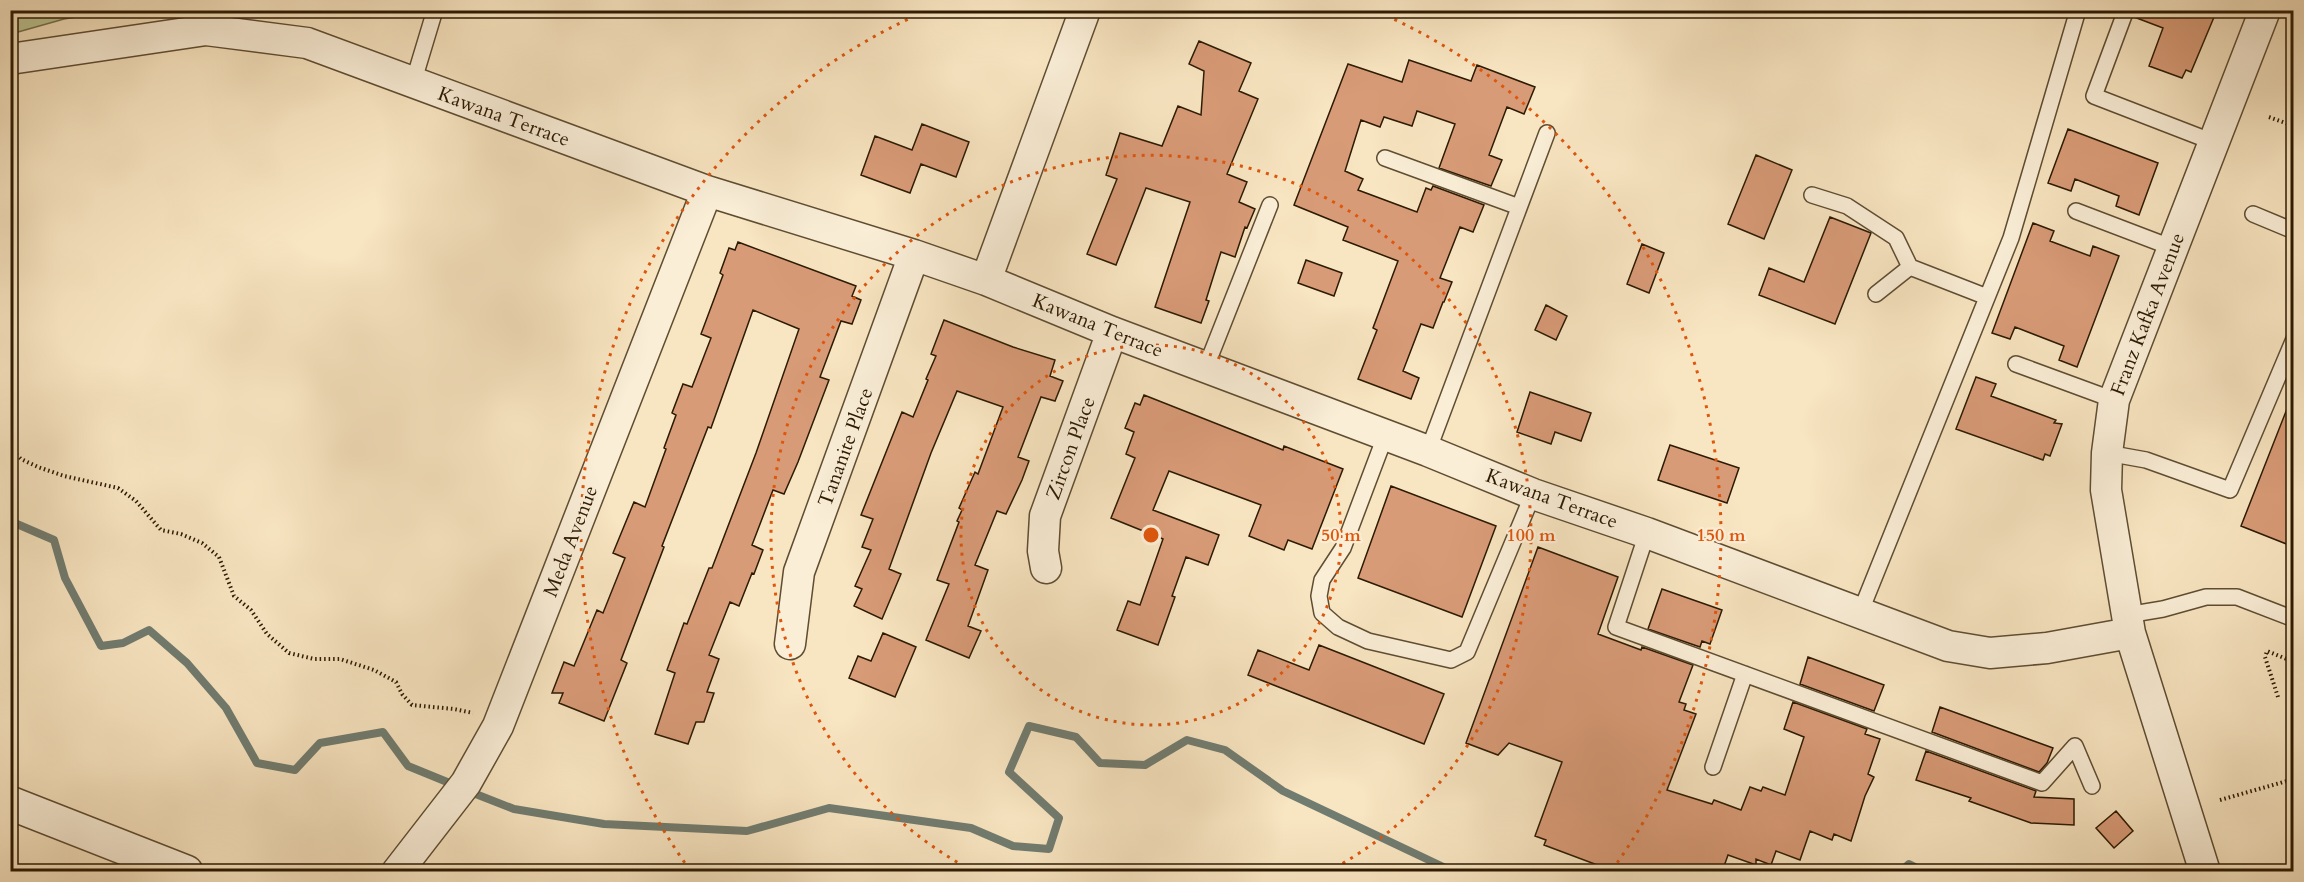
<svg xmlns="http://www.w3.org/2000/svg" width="2304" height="882" font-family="Cardo,serif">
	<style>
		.green { fill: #bdc593; stroke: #74704b; stroke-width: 1.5 }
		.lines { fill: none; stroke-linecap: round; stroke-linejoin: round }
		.stream { stroke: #717c70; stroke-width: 8 }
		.building { fill: #d89b77; stroke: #2c1a03; stroke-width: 1.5 }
		.service-casing { stroke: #5f4d32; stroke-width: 18 }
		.minor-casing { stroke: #5f4d32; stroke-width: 33 }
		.tertiary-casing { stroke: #5f4d32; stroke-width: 36 }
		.path { stroke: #2c1a03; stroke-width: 4; stroke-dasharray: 1.5 3; stroke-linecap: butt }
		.service { stroke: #faeed7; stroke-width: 15 }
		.minor { stroke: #faeed7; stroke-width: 30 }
		.tertiary { stroke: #faeed7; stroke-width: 33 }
		.ring { fill: none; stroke: #df560c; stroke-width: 3; stroke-dasharray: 3 6 }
		.labels { text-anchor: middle; stroke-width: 4.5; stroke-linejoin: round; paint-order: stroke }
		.street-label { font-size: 20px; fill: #2c1a03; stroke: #faeed7 }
		.centre { fill: #df560c; stroke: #faeed7; stroke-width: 3 }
		.ring-label { font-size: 18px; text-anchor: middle; font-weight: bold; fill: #df560c; stroke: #faeed7; stroke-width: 4.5; stroke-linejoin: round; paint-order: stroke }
	</style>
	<rect width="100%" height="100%" fill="#f8e5c1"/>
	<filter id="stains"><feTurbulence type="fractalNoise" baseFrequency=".00333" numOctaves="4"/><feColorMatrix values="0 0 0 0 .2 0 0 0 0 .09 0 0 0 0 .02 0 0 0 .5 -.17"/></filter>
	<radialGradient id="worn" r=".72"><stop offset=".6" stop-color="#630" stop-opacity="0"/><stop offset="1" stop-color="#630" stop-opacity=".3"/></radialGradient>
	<path class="green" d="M11,10h102v1l-49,8 -53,15z"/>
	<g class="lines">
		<path class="stream" d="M10,521l44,19 11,38 36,68 22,-3 26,-13 38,33 39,45 31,55 38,7 25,-27 63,-11 25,34 49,20
			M468,791l46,18 90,15 143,7 82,-23 142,20 42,18 36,3 10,-31 -50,-46 20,-46 47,11 24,26 45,2 42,-25 38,10 58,41 171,81
			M1900,872l9,-8 16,8"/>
	</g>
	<path class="building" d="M2135,10h82l-26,62 -5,-2 -4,8 -33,-12 14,-38 -29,-11z
		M1199,41l52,22 -12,28 19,8 -31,75 20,8 -8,20 16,7 -8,19 -2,-1 -10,30 -14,-5 -15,48 3,1 -8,22 -46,-16 35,-105 -44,-14 -30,77 -29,-11 30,-75 -11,-4 14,-42 42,13 16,-40 23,9 3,-44 -15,-7z
		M1409,60l62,21 6,-16 58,22 -11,27 -17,-7 -18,48 13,5 -11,26 -52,-18 16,-44 -38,-13 -5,15 -28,-9 -4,10 -19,-7 -16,51 18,8 -5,11 59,22 9,-24 5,2 2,-4 51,19 -11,27 -13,-5 -20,51 12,4 -8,20h-1l-10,26 -12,-4 -18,47 16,7 -8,21 -53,-20 19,-49 -4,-2 25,-67 -55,-21 5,-13 -54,-22 54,-141 54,18z
		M922,124l47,18 -13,35 -35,-13 -11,29 -49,-18 14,-39 37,14z
		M2068,129l90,34 -19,52 -23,-9 3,-10 -44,-17 -4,12 -23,-8z
		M1756,155l36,15 -28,69 -36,-15z
		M1830,217l41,16 -36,91 -76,-29 10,-27 35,14z
		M2033,223l21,8 -4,10 40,15 3,-10 26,10 -42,111 -18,-7 5,-14 -49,-19 -5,12 -18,-6z
		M738,242l118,44 -4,10 9,4 -9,24 -11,-3 -21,56 9,3 -31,82 -14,32 -11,-4 -21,55 11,5 -9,24 -2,-1 -13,33 -9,-4 -21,53 10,4 -12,33 7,1 -10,29h-8l-8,22 -33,-10 20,-61 -8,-3 17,-47 3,1 22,-56h3l44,-115 43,-124 -46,-19 -42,118 -3,-1 -46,119 2,1 -43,113 6,3 -23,58 -45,-18 4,-10h-11l12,-31 10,4 23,-56 6,3 22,-55 -12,-5 21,-51 11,5 21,-58 -2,-1 12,-33 -4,-2 11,-29 9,3 19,-49 -10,-4 22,-59 -3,-2 9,-25 6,2z
		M1642,244l22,9 -15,40 -22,-9z
		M1306,260l36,13 -8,23 -36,-13z
		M1546,305l21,11 -11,24 -21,-10z
		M944,320l69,27 42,13 -5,16 13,5 -8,20 -14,-4 -23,60 11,4 -7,19 -16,34 -9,-3 -22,54 13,5 -20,56 13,5 -12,27 -43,-18 23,-56 -12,-4 22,-58 -2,-1 5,-11 -3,-2 16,-36 3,2 25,-67 -46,-16 -26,62 -42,116 12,5 -19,45 -28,-13 8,-17 -7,-3 16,-36 -9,-3 11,-28 -12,-4 41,-103 11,5 15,-37 -2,-1 10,-23 -5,-2z
		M1976,377l20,7 -5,12 65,24 -2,3 8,1 -12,32 -5,-2 -2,6 -87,-31z
		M1530,392l61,21 -10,28 -26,-9 -4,12 -34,-12z
		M1144,395l139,55 1,-4 59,23 -31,80 -24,-9 -4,10 -35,-14 12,-31 -92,-34 -16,39 66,25 -11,30 -22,-8 -14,39 3,1 -17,48 -41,-15 11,-29 12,4 23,-66 -52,-21 24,-60 -9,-4 8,-22 -9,-4 10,-25 5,2z
		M2292,396h2v151l-53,-21z
		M1670,445l69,23 -12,35 -69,-23z
		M1391,486l105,40 -34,91 -104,-39z
		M1538,547l80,30 -20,57 43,16 1,-3 51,18 -14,37 7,2 -2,6 12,4 -29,76 45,14 2,-4 27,10 9,-23 11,4 2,-4 22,8 19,-58 -20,-8 9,-27 74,27 -2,5 15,5 -12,35 6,3 -9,19 -14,45 -17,-7 -2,6 -22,-9 -10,29 -24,-9 -5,14 -15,-6v6l-28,-10 -6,17h-106l-72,-27 2,-5 -11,-4 27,-74 -53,-19 -11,12 -32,-12z
		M1662,589l60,21 -12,34 -8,-3 -2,6 -52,-18z
		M883,633l33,14 -21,50 -46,-19 9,-22 13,5z
		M1319,645l125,49 -20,50 -176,-69 10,-25 51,20z
		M1808,657l76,28 -10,26 -74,-27z
		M1940,707l113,41 -6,15 -8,9 -107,-40z
		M1926,751l110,40 -2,6 40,2v26l-43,-2 -62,-22 2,-3 -55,-18z
		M2116,811l17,20 -19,17 -18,-20z"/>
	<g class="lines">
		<g class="service-casing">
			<path id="service" d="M2126,10l-32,86 119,46
				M413,83l22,-73
				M1385,158l134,49
				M1812,195l35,11 49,32 14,29
				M2076,211l97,37
				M2253,214l41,17
				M1876,294l34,-27 77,30
				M2016,364l98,36
				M1206,367l64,-162
				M1386,434l-43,114 -21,32 -3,16 3,17 16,14 30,14 83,19 16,-8 66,-158
				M1428,451l119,-318
				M2107,453l39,7 84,30 64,-151
				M1647,533l-31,94 426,156 33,-37 17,40
				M1860,613l151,-375 67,-228
				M2127,615l36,-6 43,-12h31l57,22
				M1713,767l32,-93"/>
		</g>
		<g class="minor-casing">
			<path id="minor" d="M10,59l196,-29 101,13 400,148 207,64 72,25 126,52 316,119 105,43 114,39 301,113 42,7 57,-5 83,-15
				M986,280l99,-270
				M1046,568l-3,-17 2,-35 67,-184
				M790,644l9,-72 115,-317
				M397,872l69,-89 32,-57 209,-535
				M2205,872l-75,-239 -24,-143 1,-37 7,-53 151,-390"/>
		</g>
		<g class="tertiary-casing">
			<path id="tertiary" d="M10,803l176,69"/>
		</g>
		<path class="path" d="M2269,117l25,9
			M10,448l11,11 17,8 26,9 54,12 18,13 25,29 20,4 21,9 17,14 15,39 17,14 16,24 22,19 25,6h26l34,11 22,12 6,12 10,11 42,4 19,4
			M2278,697l-13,-40 2,-6 27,11
			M2220,800l74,-21"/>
		<use href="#service" class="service"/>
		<use href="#minor" class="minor"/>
		<use href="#tertiary" class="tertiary"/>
	</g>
	<g class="ring">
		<circle cx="1151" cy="535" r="190"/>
		<path d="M973 871A380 380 0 1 1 1329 871"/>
		<path d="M690 870A570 570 0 0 1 924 12M1378 12A570 570 0 0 1 1612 870"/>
	</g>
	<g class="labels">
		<g class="street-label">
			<text transform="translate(504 116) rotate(20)" y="7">Kawana Terrace</text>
			<text transform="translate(2147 314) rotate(-69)" y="7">Franz Kafka Avenue</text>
			<text transform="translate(1098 325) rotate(22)" y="7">Kawana Terrace</text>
			<text transform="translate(845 447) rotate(-70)" y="7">Tananite Place</text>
			<text transform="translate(1070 448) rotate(-70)" y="7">Zircon Place</text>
			<text transform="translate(1552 498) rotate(20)" y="7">Kawana Terrace</text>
			<text transform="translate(570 541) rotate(-69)" y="7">Meda Avenue</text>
		</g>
	</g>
	<circle cx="1151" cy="535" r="9" class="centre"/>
	<g class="ring-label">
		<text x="1341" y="541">50 m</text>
		<text x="1531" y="541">100 m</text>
		<text x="1721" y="541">150 m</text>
	</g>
	<rect width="2304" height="882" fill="none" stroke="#f8e5c1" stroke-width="36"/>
	<rect x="12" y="12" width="2280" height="858" fill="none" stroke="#2c1a03" stroke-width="3"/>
	<rect x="18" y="18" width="2268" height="846" fill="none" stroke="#2c1a03" stroke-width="1.5"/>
	<rect width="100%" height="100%" filter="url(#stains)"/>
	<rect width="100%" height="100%" fill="url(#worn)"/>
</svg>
